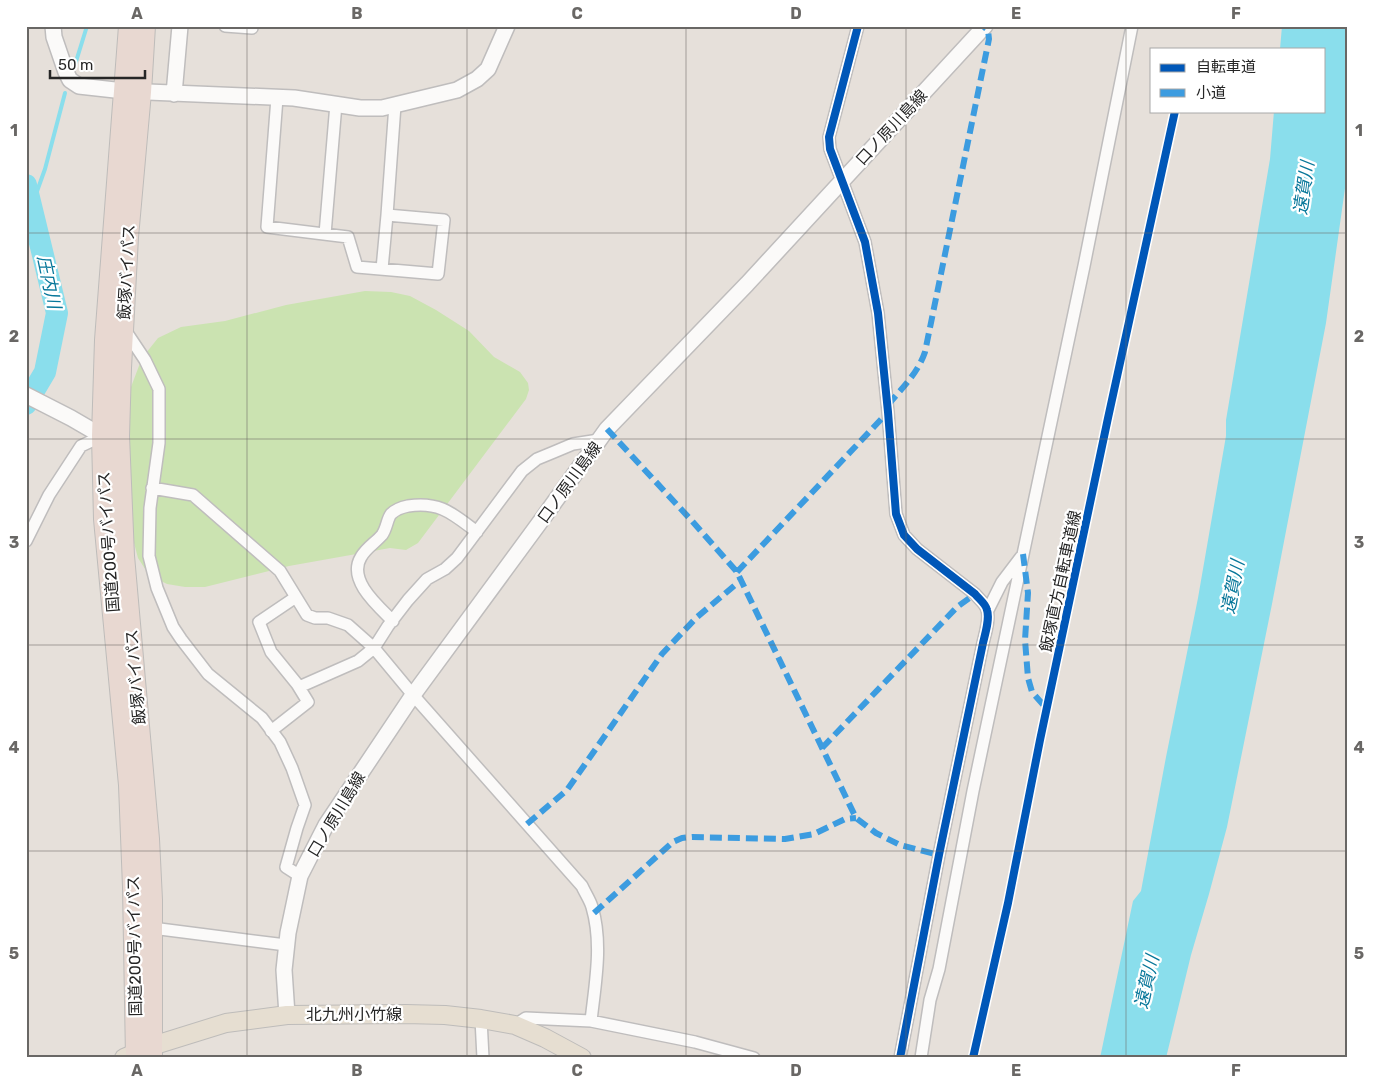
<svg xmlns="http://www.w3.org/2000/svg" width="1373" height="1084" font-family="Rubik,'Noto Sans JP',sans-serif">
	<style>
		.green { fill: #cbe3b1 }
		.water { fill: #8adeec }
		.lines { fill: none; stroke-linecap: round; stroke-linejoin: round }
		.stream { stroke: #8adeec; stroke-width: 4 }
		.river { stroke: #8adeec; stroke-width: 22 }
		.street-casing { stroke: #bfbdbd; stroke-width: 14 }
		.secondary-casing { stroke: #bfbdbd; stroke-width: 18 }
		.primary-casing { stroke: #bebcba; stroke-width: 20 }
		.highway-casing { stroke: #bebcba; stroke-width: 22 }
		.street { stroke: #fbfaf9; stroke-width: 11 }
		.secondary { stroke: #fbfaf9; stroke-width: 15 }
		.primary { stroke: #e6ded1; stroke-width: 18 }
		.highway { stroke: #e8d8d1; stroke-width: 20 }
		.quiet { stroke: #3c9ce0; stroke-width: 6; stroke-dasharray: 12 6; stroke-linecap: butt }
		.cycleway-casing { stroke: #fff; stroke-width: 11 }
		.cycleway { stroke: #0057b8; stroke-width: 8 }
		.grid { fill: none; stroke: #696765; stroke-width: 1; stroke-opacity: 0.55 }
		.labels { text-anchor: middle; stroke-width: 4.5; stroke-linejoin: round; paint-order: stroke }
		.street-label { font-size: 16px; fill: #262626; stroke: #fff }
		.water-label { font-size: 18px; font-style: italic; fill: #07779a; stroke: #fff }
		.neatline { fill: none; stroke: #696765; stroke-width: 2 }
		.grid-label { font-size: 16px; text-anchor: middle; font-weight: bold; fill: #696765 }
	</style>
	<rect width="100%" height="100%" fill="#e6e0da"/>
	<path class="green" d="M365,291l26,1 19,4 26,14 33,21 25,26 26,15 8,11 1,7 -3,9 -108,144 -12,7 -16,-2 -101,18 -84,21h-20l-18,-3 -18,-9 -11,-17 -9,-34 -4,-99 6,-38 11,-29 16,-20 23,-11 44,-6 61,-16z"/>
	<path class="water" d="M1282,26h65v148l-21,149 -54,281 -45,223 -18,67 -18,61 -25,103h-66l33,-157 8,-10 25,-134 32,-159 28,-162v-16l44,-261 4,-48h50v-62h-44z"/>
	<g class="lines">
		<path class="stream" d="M74,68l13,-42
			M31,208l14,-39 20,-76"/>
		<path class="river" d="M26,185l31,128 -12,59 -19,32"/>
		<g class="street-casing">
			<path id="street" d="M225,26l27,2v-2
				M858,26l-29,111 1,12 35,93 13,71 10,99 8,102 8,21 13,14 58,45c4,5 11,10 12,16 3,9 -2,24 -4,33l-44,212 -39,203
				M277,98l-10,129 81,10 9,30 81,7 6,-54 -57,-5 8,-110
				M325,234l11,-130
				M382,269l5,-54
				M125,330l20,30 14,29v54l-9,65 -1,48 8,32 16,39 8,12 27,35 54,44 18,24 12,26 13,37 -8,23 -11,39 14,9
				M152,488l41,7 87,76 27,44 8,3h13l20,7 26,23 39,47 169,191c3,7 8,14 10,21 11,37 3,77 -1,114
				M26,541l23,-46 32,-49 21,-10
				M988,610l14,-28 19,-25
				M393,621c-15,-15 -46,-41 -32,-64 5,-9 14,-14 21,-22 5,-7 5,-16 9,-21 4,-4 12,-7 17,-8 32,-5 45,8 69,26
				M299,687l59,-26 16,-13 14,-22 20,-26 19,-21 18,-10 12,-11 65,-87 15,-12 17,-7 19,-8 26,-4
				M271,731l37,-29 -11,-18 -26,-32 -12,-30 37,-25
				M152,928l134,17
				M481,1019l2,39
				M515,1025l11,-7 65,3 104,21 59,16
				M921,1058l9,-58 9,-31 34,-178 111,-525 48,-240"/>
		</g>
		<g class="secondary-casing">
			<path id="secondary" d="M53,26l1,11 12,35 4,8 9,6 45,5 170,7 66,10h22l75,-18 20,-11 11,-10 19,-43
				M174,94l6,-68
				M26,395l45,23 31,18h8
				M287,1015l-3,-45 4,-37 12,-57 26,-51 87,-130 130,-177 64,-89 140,-145 238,-258"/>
		</g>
		<g class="primary-casing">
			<path id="primary" d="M124,1058l28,-12 74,-23 61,-8 118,-1 40,1 36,4 34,6 30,13 37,20"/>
		</g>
		<g class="highway-casing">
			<path id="highway" d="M129,26l-24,314 -3,96 2,83 25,266 4,102 3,171
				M145,26l-4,66 -13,145 -7,131 -2,68 5,120 25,283 3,61v158"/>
		</g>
		<use href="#street" class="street"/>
		<use href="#secondary" class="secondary"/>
		<use href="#primary" class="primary"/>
		<use href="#highway" class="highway"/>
		<path class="quiet" d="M888,405c14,-17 30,-32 37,-53l64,-313 -1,-9 -4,-3
			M607,429l85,92 45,51 119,246 20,15 24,12 39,10
			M1023,554l5,39 -3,47 3,38 4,14 15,17
			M737,572l151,-160
			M822,748l135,-141 18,-13
			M527,824l40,-34 95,-136 34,-36 45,-38
			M594,913l79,-71 9,-4 10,-1 93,2 29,-5 31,-15 11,-1"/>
		<g class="cycleway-casing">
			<path id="cycleway" d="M858,26l-29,111 1,12 35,93 13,71 10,99 8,102 8,21 13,14 58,45c4,5 11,10 12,16 3,9 -2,24 -4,33l-44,212 -39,203
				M973,1058l35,-155 32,-163 68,-322 67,-307"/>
		</g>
		<use href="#cycleway" class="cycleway"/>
	</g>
	<path class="grid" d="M247,26v1032M467,26v1032M686,26v1032M906,26v1032M1126,26v1032M26,233h1321M26,439h1321M26,645h1321M26,851h1321"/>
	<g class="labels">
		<g class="street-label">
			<text transform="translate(891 127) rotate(-47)" y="6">口ノ原川島線</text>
			<text transform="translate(126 272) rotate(-87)" y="6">飯塚バイパス</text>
			<text transform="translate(569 482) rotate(-54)" y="6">口ノ原川島線</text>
			<text transform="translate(108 542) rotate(-94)" y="6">国道200号バイパス</text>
			<text transform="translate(1060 581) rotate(-78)" y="6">飯塚直方自転車道線</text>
			<text transform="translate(135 677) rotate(-95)" y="6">飯塚バイパス</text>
			<text transform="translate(336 814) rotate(-59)" y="6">口ノ原川島線</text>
			<text transform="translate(134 946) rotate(-91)" y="6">国道200号バイパス</text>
			<text x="354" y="1020">北九州小竹線</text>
		</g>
		<g class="water-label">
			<text transform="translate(1304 188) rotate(-82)" y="6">遠賀川</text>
			<text transform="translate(49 282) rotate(78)" y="6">庄内川</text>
			<text transform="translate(1233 587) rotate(-79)" y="6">遠賀川</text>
			<text transform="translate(1147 982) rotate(-77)" y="6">遠賀川</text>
		</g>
	</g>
	<rect width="1373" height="1084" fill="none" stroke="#ffffff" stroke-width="55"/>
	<rect x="1150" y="48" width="175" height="65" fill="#ffffff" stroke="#a8a8a8"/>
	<rect x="1160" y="64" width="25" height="8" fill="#0057b8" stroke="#a8a8a8"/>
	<text x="1196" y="72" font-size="15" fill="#262626">自転車道</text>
	<rect x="1160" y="89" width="25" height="8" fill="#3c9ce0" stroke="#a8a8a8"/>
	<text x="1196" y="98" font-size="15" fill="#262626">小道</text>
	<path d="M50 70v8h95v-8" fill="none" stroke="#262626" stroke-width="2.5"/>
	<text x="58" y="70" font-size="15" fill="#262626" stroke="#ffffff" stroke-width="4" paint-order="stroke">50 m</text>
	<rect x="28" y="28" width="1318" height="1028" class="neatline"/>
	<g class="grid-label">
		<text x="137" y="19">A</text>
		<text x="357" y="19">B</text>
		<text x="577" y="19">C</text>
		<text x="796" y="19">D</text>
		<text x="1016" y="19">E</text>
		<text x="1236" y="19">F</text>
		<text x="14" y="136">1</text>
		<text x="1359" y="136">1</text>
		<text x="14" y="342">2</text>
		<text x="1359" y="342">2</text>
		<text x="14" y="548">3</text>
		<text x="1359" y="548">3</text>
		<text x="14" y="753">4</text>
		<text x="1359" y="753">4</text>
		<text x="14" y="959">5</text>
		<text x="1359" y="959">5</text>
		<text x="137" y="1076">A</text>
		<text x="357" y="1076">B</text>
		<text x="577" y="1076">C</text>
		<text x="796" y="1076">D</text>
		<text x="1016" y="1076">E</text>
		<text x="1236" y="1076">F</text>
	</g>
</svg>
